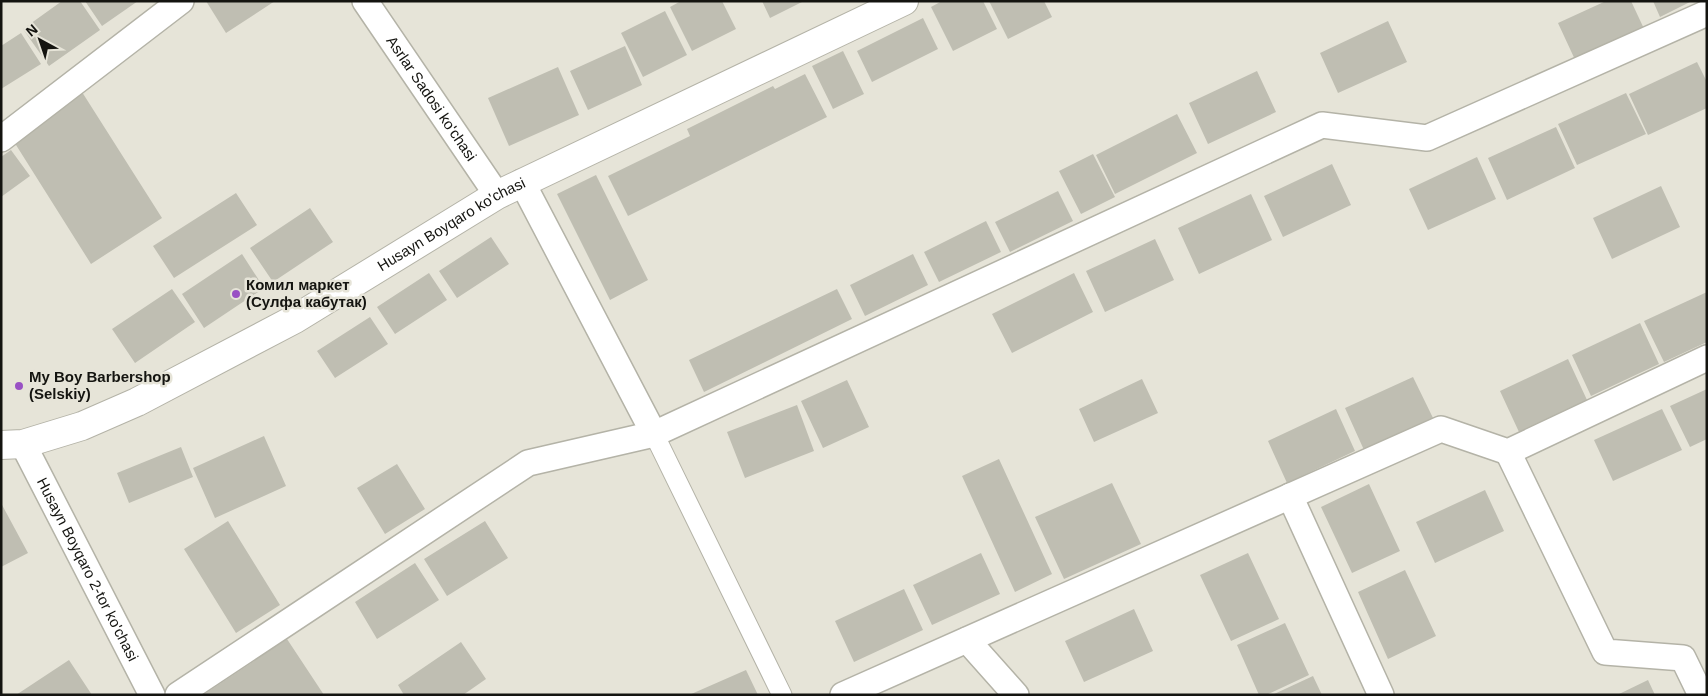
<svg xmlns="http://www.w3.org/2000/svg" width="1708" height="696" font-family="Helvetica,sans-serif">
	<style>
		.building { fill: #bfbeb2 }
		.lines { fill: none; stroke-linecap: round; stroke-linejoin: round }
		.pedestrian-casing { stroke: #b4b3a7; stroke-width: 21 }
		.minor-casing { stroke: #b4b3a7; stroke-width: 28 }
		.secondary-casing { stroke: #b4b3a7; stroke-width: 30 }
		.pedestrian { stroke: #fff; stroke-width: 19 }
		.minor { stroke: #fff; stroke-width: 25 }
		.secondary { stroke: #fff; stroke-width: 28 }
		.poi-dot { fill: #9951c4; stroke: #e6e4d8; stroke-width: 2 }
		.labels { text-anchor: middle; stroke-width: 5; stroke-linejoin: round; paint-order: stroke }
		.street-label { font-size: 15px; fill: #141410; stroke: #e6e4d8 }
		.poi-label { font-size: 15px; font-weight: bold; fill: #141410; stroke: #e6e4d8; text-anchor: start }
	</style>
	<rect width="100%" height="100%" fill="#e6e4d8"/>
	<path class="building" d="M62,1h18l20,29 -51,36 -26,-37z
		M85,1h53l-36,25z
		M206,1h69l-49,32z
		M681,1h41l14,28 -44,22 -22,-44z
		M762,1h42l-34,17z
		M942,1h41l14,28 -44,22 -22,-44z
		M989,1h55l8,16 -44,22z
		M1606,1h25l15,32 -69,31 -19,-41z
		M1653,1h39l-32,16z
		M665,11l22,44 -44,22 -22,-44z
		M923,18l15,31 -66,33 -15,-31z
		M1388,21l19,41 -69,31 -18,-40z
		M21,33l20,31 -40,25v-43z
		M625,46l17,39 -54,25 -18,-39z
		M843,51l21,43 -31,15 -21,-43z
		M1697,62l10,20v26l-59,27 -19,-41z
		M558,67l21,48 -70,31 -21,-48z
		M1257,71l19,41 -68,32 -19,-41z
		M805,74l22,43 -199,99 -20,-40 82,-40 -3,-7 86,-43 2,3z
		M82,92l80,126 -71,46 -80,-127z
		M1626,93l20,41 -69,31 -19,-41z
		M1177,114l20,39 -82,41 -19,-39z
		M1556,127l19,41 -68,32 -19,-42z
		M11,150l19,26 -29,21v-40z
		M1093,154l22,43 -34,17 -22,-43z
		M1477,157l19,42 -68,31 -19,-41z
		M1332,164l19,41 -68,32 -19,-41z
		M596,175l52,105 -38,20 -53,-106z
		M1661,186l19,41 -68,32 -19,-41z
		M1058,191l15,30 -63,31 -15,-30z
		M236,193l21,32 -83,53 -21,-32z
		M1251,194l21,46 -73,34 -21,-46z
		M310,208l23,34 -60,40 -23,-34z
		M986,221l15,31 -62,30 -15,-30z
		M491,237l18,27 -52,34 -18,-27z
		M1155,239l19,41 -69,32 -19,-41z
		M242,254l22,34 -60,40 -22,-34z
		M913,254l15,31 -63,31 -15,-31z
		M429,273l18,27 -52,34 -18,-27z
		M1074,273l19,39 -81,41 -20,-39z
		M172,289l23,33 -60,41 -23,-34z
		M837,289l15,30 -148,73 -15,-32z
		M1707,292v50l-43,20 -20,-41z
		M370,317l18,27 -53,34 -18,-27z
		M1640,323l19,41 -68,32 -19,-41z
		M1568,359l19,41 -68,32 -19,-41z
		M1413,377l20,41 -69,32 -19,-42z
		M1142,379l16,34 -64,29 -15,-33z
		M847,380l22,47 -46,21 -22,-47z
		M1707,389v50l-17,8 -20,-41z
		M797,405l17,46 -69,27 -18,-46z
		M1336,409l19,42 -68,32 -19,-42z
		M1662,409l20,41 -69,31 -19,-41z
		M264,436l22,50 -71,32 -22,-50z
		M181,447l12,30 -64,26 -12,-30z
		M999,459l53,115 -37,18 -53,-116z
		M397,464l28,45 -40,25 -28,-46z
		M1112,483l29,61 -77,35 -29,-62z
		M1369,484l31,67 -48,22 -31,-66z
		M1485,490l19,41 -69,32 -19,-41z
		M1,503l27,50 -27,14z
		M228,521l52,84 -44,28 -52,-84z
		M485,521l23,37 -61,38 -23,-37z
		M981,553l19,41 -68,31 -19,-40z
		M1248,553l31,66 -48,22 -31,-66z
		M415,563l24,37 -62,39 -22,-37z
		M1405,570l31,66 -48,23 -30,-67z
		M904,589l19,41 -69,32 -19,-41z
		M1134,609l19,42 -69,31 -19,-41z
		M1285,623l24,52 -43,20h-7l-22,-50z
		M287,639l37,56h-121z
		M461,642l25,37 -23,16h-59l-6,-10z
		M69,660l23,35h-76z
		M746,670l12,25h-69z
		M1313,676l9,19h-50z
		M1648,680l7,15h-38z"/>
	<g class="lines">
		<g class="pedestrian-casing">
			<path id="pedestrian" d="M654,434l128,261"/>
		</g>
		<g class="minor-casing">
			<g id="minor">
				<path id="s1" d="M365,1l132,194"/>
				<path d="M1,139l180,-138"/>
				<path d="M522,182l132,252"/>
				<path id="s2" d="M23,444l129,251"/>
				<path d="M1508,452l97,200 78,6 18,37"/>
				<path d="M1290,496l91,199"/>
				<path d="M967,640l49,55"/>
				<path d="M178,695l350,-232 126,-29 668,-309 105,13 280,-125"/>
				<path d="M843,695l598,-266 67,23 199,-94"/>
			</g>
		</g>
		<g class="secondary-casing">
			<g id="secondary">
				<path id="s3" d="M1,445l22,-1 59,-18 55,-24 158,-83 202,-124 407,-194"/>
			</g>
		</g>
		<use href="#pedestrian" class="pedestrian"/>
		<use href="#minor" class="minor"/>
		<use href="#secondary" class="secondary"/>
	</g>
	<g class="poi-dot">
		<circle cx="236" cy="294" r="5"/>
		<circle cx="19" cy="386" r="5"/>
	</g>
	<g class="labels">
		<g class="street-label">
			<text dy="5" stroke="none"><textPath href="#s1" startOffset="118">Asrlar Sadosi ko'chasi</textPath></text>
			<text dy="5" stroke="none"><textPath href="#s3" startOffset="505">Husayn Boyqaro ko'chasi</textPath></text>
			<text dy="5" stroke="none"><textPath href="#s2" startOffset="141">Husayn Boyqaro 2-tor ko'chasi</textPath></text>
		</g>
		<g class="poi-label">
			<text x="246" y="290">Комил маркет<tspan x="246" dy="17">(Сулфа кабутак)</tspan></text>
			<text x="29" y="382">My Boy Barbershop<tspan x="29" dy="17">(Selskiy)</tspan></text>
		</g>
	</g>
	<rect width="1708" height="696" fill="none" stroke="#141410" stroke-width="5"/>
	<g transform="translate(40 40) rotate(320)" stroke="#e6e4d8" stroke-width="4" paint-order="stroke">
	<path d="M0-4L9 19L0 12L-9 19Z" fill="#141410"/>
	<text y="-8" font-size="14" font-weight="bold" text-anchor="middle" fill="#141410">N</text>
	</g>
</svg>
